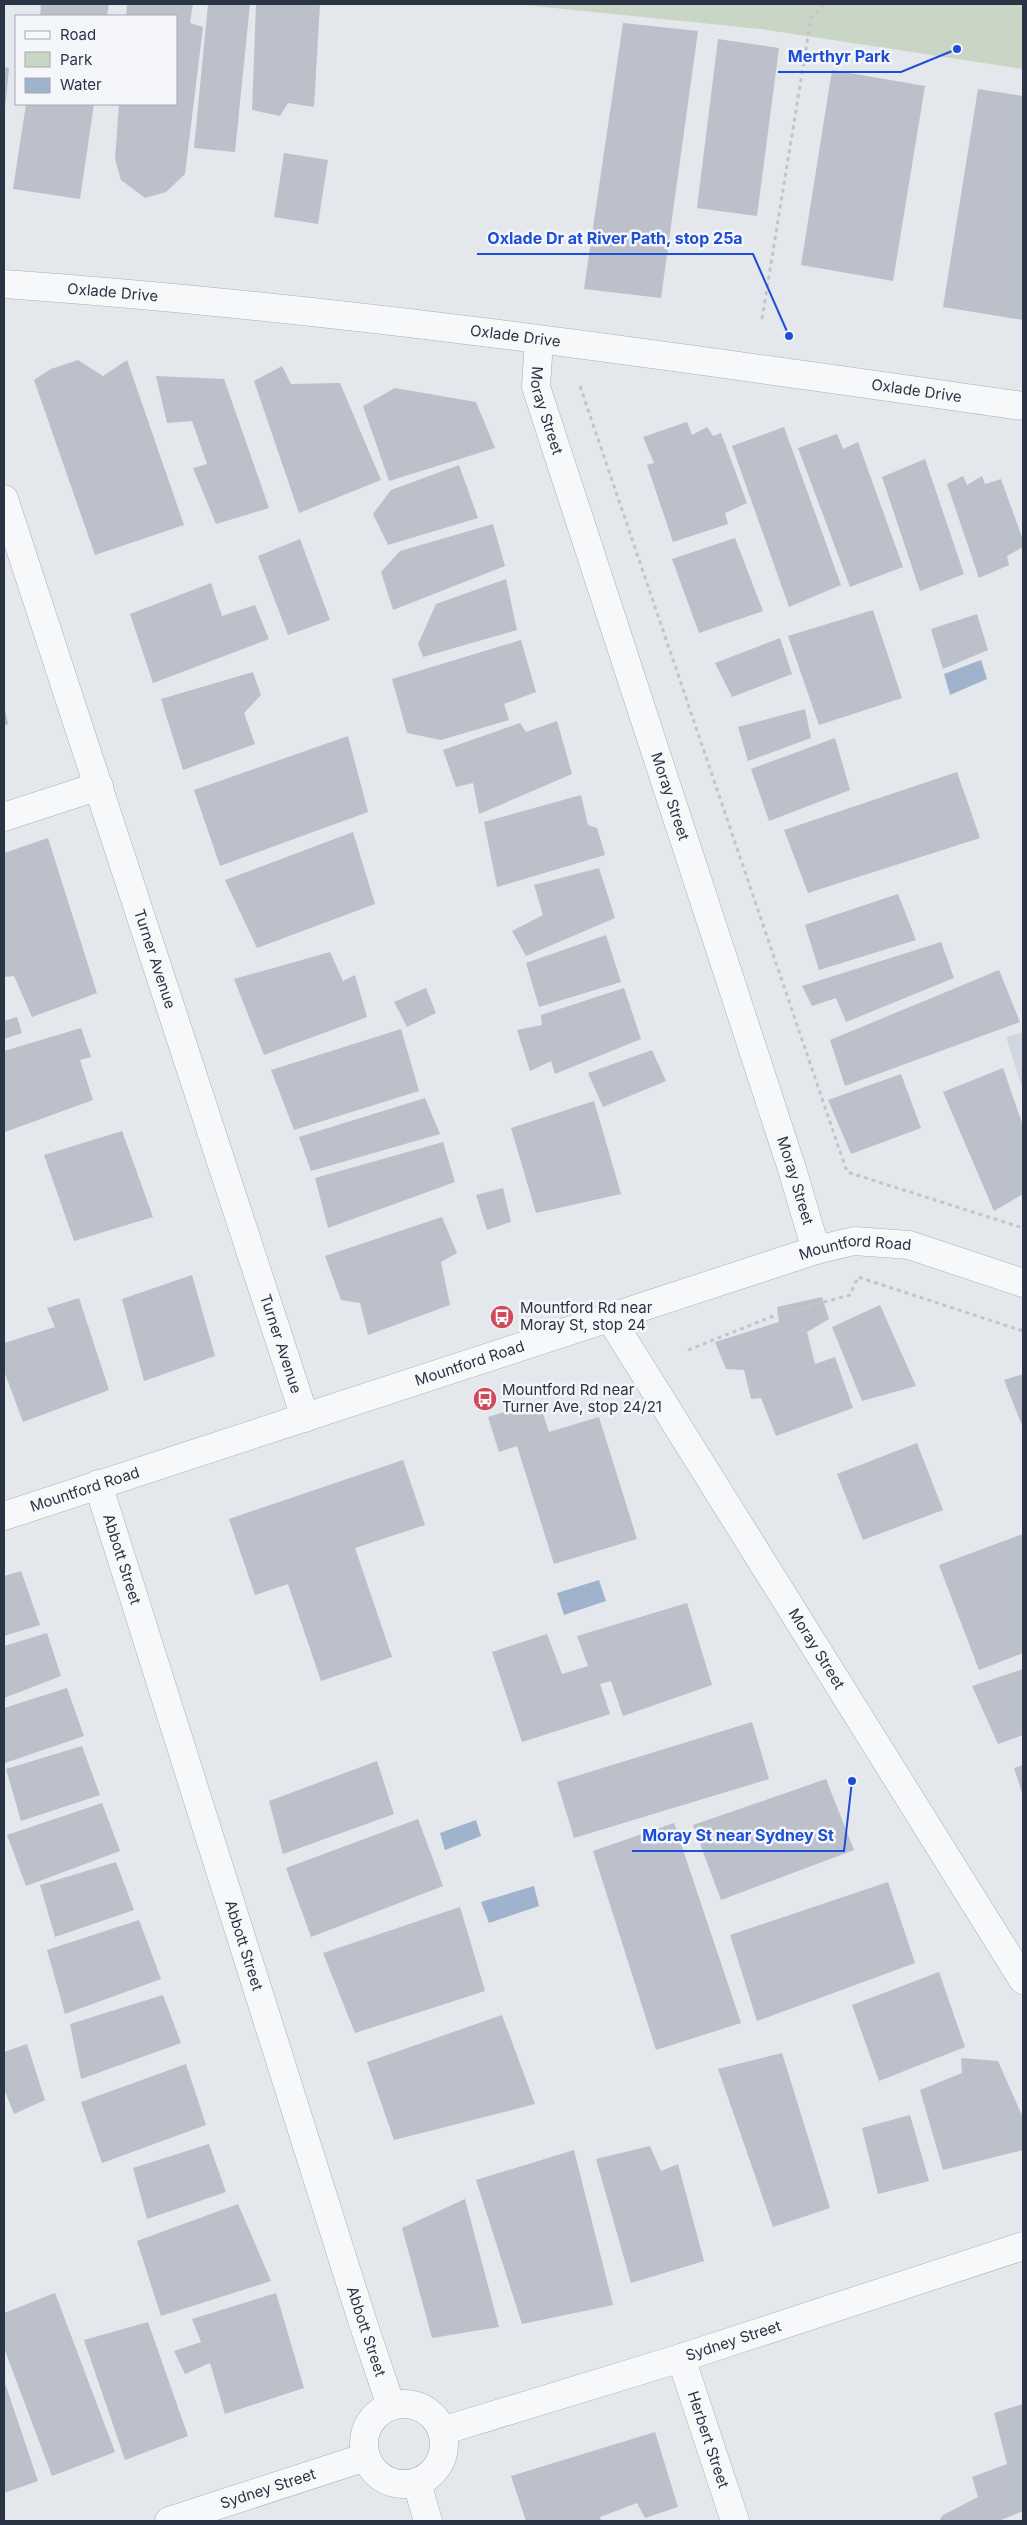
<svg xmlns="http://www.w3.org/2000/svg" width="1027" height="2525" font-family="Inter,sans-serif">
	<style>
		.built { fill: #d2d6de }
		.green { fill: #c9d6c5 }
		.water { fill: #9fb4cc }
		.building { fill: #bbc0ca }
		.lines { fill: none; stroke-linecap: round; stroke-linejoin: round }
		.minor-casing { stroke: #a9aeb7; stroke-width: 29 }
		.path { stroke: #c2c5cb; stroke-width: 3; stroke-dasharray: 4 4; stroke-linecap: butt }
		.minor { stroke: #f7f8fa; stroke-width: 28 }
		.labels { text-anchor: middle; stroke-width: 5; stroke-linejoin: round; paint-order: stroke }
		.street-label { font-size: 15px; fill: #2b3445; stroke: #f4f6f9 }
		.poi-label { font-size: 15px; fill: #2b3445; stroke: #f4f6f9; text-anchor: start }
		.leader { fill: none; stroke: #1d4ed8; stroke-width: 2 }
		.callout-dot { fill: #1d4ed8; stroke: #f4f6f9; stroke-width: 2 }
		.callout-label { font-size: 16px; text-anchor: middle; font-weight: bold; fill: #1d4ed8; stroke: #f4f6f9; stroke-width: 5; stroke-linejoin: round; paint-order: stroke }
	</style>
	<rect width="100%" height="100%" fill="#e4e7ec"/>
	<path class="built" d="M1023,1032v58l-17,-53z"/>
	<path class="green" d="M515,4h508v65l-263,-40z"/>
	<path class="water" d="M981,660l6,19 -37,16 -6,-21z
		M599,1580l7,21 -42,14 -7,-22z
		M476,1820l5,16 -36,14 -5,-17z
		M534,1886l5,20 -50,17 -8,-21z"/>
	<path class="building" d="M41,4h68l-2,12h-67z
		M127,4h66l-3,19 13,4 -18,147 -19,18 -21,6 -24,-18 -6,-21 4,-55h57v-88h-50z
		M208,4h42l-15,148 -41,-4z
		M256,4h64l-6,103 -26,-4 -8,13 -28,-6z
		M623,23l75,8 -37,267 -77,-9z
		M718,39l61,9 -22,168 -60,-8z
		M4,67l5,1 -4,40h-1z
		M832,70l93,16 -32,195 -92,-16z
		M978,89l45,7v224l-80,-13z
		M26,104h68l-14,95 -67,-10z
		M284,153l44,7 -10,64 -44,-7z
		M78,360l25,16 24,-16 57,165 -89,30 -61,-175 17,-11z
		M282,366l9,18 49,-1 41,97 -82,33 -45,-132z
		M156,376l68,3 45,129 -53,16 -23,-56 14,-4 -15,-43 -25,2z
		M395,388l81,14 19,46 -106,33 -26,-75z
		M687,422l5,13 15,-8 6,9 8,-3 26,70 -22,10 3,11 -55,18 -26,-77 7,-2 -11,-26z
		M784,427l57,158 -52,22 -57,-161z
		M837,434l6,15 15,-7 45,125 -53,20 -52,-139z
		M925,459l39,115 -44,17 -38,-114z
		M459,465l19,53 -90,27 -15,-31 18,-24z
		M963,476l4,9 15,-9 3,8 16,-5 22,61v7l-16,9 2,9 -30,13 -32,-94z
		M493,524l12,42 -112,44 -12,-38 19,-21z
		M735,538l28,73 -64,22 -27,-74z
		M300,539l30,81 -42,15 -30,-79z
		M506,579l11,51 -94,27 -5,-13 18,-40z
		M211,583l11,33 33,-11 14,34 -116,44 -23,-69z
		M873,610l29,88 -83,27 -31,-89z
		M977,614l11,36 -45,19 -12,-40z
		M780,638l12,36 -60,23 -17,-34z
		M521,640l15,52 -32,12 5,16 -68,20 -34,-7 -15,-54z
		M253,672l8,23 -17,18 11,31 -72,26 -22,-71z
		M4,705l4,19 -4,2z
		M805,709l6,29 -63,23 -10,-34z
		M557,721l15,53 -93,40 -6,-31 -17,4 -13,-37 77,-27 6,9z
		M348,736l20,76 -148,54 -26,-76z
		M835,738l15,52 -81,31 -18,-52z
		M957,772l23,66 -172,55 -24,-63z
		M581,795l7,30 9,3 8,27 -108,32 -13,-65z
		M353,832l22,72 -118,44 -32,-68z
		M48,838l49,155 -65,24 -18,-41 -10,1v-124z
		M599,868l16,50 -89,38 -14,-25 31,-16 -9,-30z
		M898,894l18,46 -97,30 -14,-45z
		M606,935l15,47 -82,25 -13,-44z
		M941,942l13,36 -108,44 -10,-24 -24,8 -10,-20z
		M330,952l13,29 12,-6 12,42 -103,38 -30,-76z
		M999,970l21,52 -175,64 -15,-46z
		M426,988l10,25 -29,14 -13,-25z
		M624,988l17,51 -86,35 -4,-13 -21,10 -13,-41 25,-5 -1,-10z
		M17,1017l5,16 -18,6v-18z
		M81,1028l10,29 -11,3 13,40 -88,32 -1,-81z
		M401,1029l18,62 -125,39 -23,-60z
		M652,1050l14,31 -63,26 -15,-34z
		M1003,1068l20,58v68l-29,17 -51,-119z
		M901,1074l20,54 -70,26 -23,-54z
		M425,1098l15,36 -129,37 -12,-34z
		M594,1101l27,93 -85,19 -25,-85z
		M122,1131l31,86 -79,24 -30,-86z
		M443,1142l12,40 -127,46 -13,-50z
		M503,1188l8,34 -24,8 -11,-35z
		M442,1217l15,36 -16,9 9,43 -82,30 -8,-32 -19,-3 -16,-44z
		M192,1275l23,81 -71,25 -22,-82z
		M822,1297l7,22 -22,13 8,32 20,-7 18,51 -77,28 -15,-38 -10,1 -7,-29 -18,-1 -11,-27 64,-20 -2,-15z
		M79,1298l30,92 -86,32 -19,-51v-28l51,-16 -8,-19z
		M880,1305l36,81 -54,15 -30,-74z
		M1023,1374v54l-19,-48z
		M539,1401l10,31 50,-15 38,122 -83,25 -37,-118 -18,6 -11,-35z
		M917,1443l26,67 -80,30 -26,-66z
		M403,1460l22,65 -70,23 37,109 -71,24 -33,-97 -33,11 -26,-76z
		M1023,1534v119l-44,17 -40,-105z
		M21,1571l19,54 -36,11v-60z
		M687,1603l25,82 -89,31 -12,-35 -11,3 10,30 -88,28 -30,-90 55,-18 15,40 26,-8 -11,-30z
		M47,1633l14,43 -57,22v-52z
		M1023,1669v66l-25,9 -26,-58z
		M67,1688l17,48 -79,27 -1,-55z
		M752,1722l17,57 -195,59 -17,-56z
		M82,1746l18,49 -79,26 -15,-52z
		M377,1761l17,53 -111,40 -14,-53z
		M1023,1765v31l-9,-28z
		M826,1779l28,71 -133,50 -28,-75z
		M102,1803l18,48 -94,35 -19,-51z
		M418,1819l25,67 -132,51 -25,-69z
		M674,1823l67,200 -85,27 -63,-199z
		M116,1862l18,48 -79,27 -15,-52z
		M888,1882l27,81 -158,58 -27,-86z
		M460,1907l25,84 -130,42 -32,-80z
		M139,1920l22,59 -96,35 -18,-64z
		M939,1972l26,75 -86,34 -27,-76z
		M163,1995l18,48 -100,36 -11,-55z
		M502,2015l33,89 -141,36 -27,-78z
		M27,2044l18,56 -31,14 -10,-25v-37z
		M782,2053l48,155 -57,19 -55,-158z
		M961,2058l37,3 25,57v32l-80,20 -23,-80 42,-17z
		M186,2064l20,61 -104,38 -21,-61z
		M910,2115l19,66 -51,13 -16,-66z
		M209,2144l17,48 -79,27 -14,-51z
		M650,2146l11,25 17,-7 26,97 -73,22 -35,-124z
		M574,2150l39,155 -91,19 -46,-144z
		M465,2199l34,128 -67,11 -30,-110z
		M238,2204l33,77 -110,35 -24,-75z
		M55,2293l60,159 -63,24 -48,-128v-35z
		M276,2293l28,95 -79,26 -15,-51 -25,11 -11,-23 27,-9 -9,-23z
		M148,2322l40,114 -63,24 -41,-120z
		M4,2380l34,101 -34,12z
		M1023,2404v107l-24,10h-60l4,-6 35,-18 -6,-20 35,-13 -13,-51z
		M655,2432l23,75 -33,11 -8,-15 -37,14 1,4h-75l-15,-45z"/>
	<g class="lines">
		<g class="minor-casing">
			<g id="minor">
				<path id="s1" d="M4,284c341,24 680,74 1019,122"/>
				<path id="s2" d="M539,340l-3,47 256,782 24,81"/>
				<path id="s3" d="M4,499l301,919"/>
				<path d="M4,817l95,-31"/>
				<path id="s4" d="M610,1318l413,662"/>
				<path id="s5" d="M98,1484l265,839 28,83"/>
				<path id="s6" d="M4,1516l812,-266 38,-9 55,4 114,38"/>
				<path id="s7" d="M681,2358l54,163"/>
				<circle cx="404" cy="2444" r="40"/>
				<path id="s8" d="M442,2431l239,-73 342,-112"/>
				<path d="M417,2483l11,38"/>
				<path id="s9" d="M169,2521l197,-64"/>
			</g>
		</g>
		<path class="path" d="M762,319l49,-301 13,-14
			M580,386l267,786 176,56
			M688,1350l88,-35 74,-20 8,-18 165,54"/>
		<use href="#minor" class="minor"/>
	</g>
	<defs>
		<g id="bus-disc" transform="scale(1.25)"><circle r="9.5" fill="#d1495b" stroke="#f4f6f9"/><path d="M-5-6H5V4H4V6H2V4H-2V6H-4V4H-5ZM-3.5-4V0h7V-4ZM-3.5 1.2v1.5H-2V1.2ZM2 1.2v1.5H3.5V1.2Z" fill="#fff"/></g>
	</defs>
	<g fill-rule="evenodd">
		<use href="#bus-disc" x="502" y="1317"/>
		<use href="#bus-disc" x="485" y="1399"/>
	</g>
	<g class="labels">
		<g class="street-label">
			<text dy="5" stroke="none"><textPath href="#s1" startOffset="109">Oxlade Drive</textPath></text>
			<text dy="5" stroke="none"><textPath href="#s1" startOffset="514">Oxlade Drive</textPath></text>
			<text dy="5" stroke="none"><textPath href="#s1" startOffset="919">Oxlade Drive</textPath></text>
			<text dy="5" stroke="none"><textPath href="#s2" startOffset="72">Moray Street</textPath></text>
			<text dy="5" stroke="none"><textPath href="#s2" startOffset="478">Moray Street</textPath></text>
			<text dy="5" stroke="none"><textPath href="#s3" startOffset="484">Turner Avenue</textPath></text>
			<text dy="5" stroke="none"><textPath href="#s2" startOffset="882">Moray Street</textPath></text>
			<text dy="5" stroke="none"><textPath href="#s6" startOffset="894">Mountford Road</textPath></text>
			<text dy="5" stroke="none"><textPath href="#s3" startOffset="889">Turner Avenue</textPath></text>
			<text dy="5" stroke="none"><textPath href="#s6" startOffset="490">Mountford Road</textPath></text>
			<text dy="5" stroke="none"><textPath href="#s6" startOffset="85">Mountford Road</textPath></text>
			<text dy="5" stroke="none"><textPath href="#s5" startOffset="79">Abbott Street</textPath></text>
			<text dy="5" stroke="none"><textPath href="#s4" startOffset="390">Moray Street</textPath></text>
			<text dy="5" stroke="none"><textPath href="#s5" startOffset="484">Abbott Street</textPath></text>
			<text dy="5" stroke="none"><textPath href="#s5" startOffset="889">Abbott Street</textPath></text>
			<text dy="5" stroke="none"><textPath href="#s8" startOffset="305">Sydney Street</textPath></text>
			<text dy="5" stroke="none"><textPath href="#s7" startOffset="86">Herbert Street</textPath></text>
			<text dy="5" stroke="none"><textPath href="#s9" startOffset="104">Sydney Street</textPath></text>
		</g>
		<g class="poi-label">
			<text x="520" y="1313">Mountford Rd near<tspan x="520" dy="17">Moray St, stop 24</tspan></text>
			<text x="502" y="1395">Mountford Rd near<tspan x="502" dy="17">Turner Ave, stop 24/21</tspan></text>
		</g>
	</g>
	<path class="leader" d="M957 49L901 72H778M789 336L753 254H477M852 1781L844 1851H632"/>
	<g class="callout-dot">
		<circle cx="957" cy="49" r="5"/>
		<circle cx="789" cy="336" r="5"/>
		<circle cx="852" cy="1781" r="5"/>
	</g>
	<g class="callout-label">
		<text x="839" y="62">Merthyr Park</text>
		<text x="615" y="244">Oxlade Dr at River Path, stop 25a</text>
		<text x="738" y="1841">Moray St near Sydney St</text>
	</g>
	<rect width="1027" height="2525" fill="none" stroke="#2b3445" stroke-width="10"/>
	<rect x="15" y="15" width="162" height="90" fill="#f4f6f9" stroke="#a4a8b1"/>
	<rect x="25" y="31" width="25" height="8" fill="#f7f8fa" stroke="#a4a8b1"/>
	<text x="60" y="40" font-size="15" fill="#2b3445">Road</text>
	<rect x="25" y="52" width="25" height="15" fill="#c9d6c5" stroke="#a4a8b1"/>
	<text x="60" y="65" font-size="15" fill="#2b3445">Park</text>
	<rect x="25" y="78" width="25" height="15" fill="#9fb4cc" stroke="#a4a8b1"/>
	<text x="60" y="90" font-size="15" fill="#2b3445">Water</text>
</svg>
